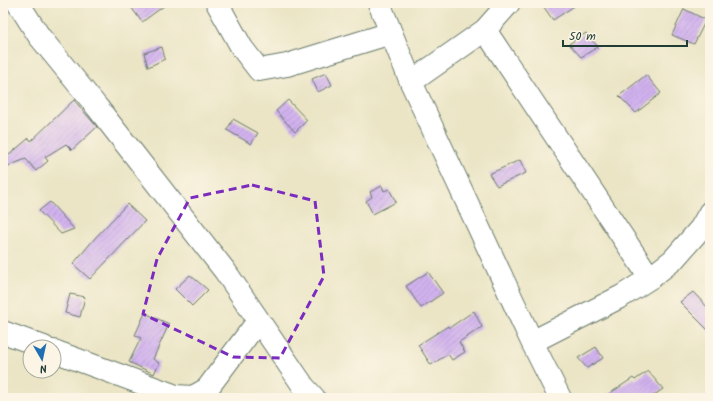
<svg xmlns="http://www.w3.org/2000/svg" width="713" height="401" font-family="Kalam,sans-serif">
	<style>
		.building { fill: url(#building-hatch) }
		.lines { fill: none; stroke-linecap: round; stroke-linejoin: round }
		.minor-casing { stroke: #667867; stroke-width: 24 }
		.minor { stroke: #fff; stroke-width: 22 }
		.marked { fill: none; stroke: #7b2cbf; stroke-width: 3; stroke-dasharray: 8 5; stroke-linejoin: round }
	</style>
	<defs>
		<pattern id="building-hatch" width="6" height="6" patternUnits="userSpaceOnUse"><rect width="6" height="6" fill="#d2b2ef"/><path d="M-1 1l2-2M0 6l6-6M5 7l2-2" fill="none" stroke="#aa92c2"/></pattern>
	</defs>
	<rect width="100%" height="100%" fill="#fcf5e5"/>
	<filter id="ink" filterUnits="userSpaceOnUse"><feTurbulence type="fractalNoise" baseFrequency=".025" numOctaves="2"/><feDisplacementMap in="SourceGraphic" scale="8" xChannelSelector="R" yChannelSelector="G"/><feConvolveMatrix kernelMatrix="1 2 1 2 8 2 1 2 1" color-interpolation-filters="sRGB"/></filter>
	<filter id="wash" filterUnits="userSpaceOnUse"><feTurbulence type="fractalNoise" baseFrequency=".012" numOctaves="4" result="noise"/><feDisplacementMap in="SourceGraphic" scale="16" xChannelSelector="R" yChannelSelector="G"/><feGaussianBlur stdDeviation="0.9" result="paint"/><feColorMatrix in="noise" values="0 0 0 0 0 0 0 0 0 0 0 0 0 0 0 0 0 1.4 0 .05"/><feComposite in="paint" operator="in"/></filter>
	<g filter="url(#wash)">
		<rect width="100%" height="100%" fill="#ebe5c6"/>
		<g id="blocks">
			<path class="building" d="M128,3h40l-26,19z
				M541,3h38l-26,17z
				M684,9l22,11 -12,24 -22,-9z
				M586,33l12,14 -17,10 -12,-13z
				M162,47l3,12 -17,8 -4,-14z
				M326,73l6,12 -14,7 -6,-13z
				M646,75l15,18 -25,20 -17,-17z
				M74,100l23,27 -25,23 -6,-6 -21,13 3,4 -12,10 -10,-12 -23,9v-8l26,-22 2,3z
				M288,100l19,20 -12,12 -19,-21z
				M233,119l25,14 -7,11 -24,-14z
				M520,160l6,13 -29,13 -8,-12z
				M382,186l2,5 5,-2 7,13 -23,12 -7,-13 6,-4 -2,-5z
				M50,202l24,27 -13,5 -22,-23z
				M127,204l18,17 -55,58 -17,-15 22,-26z
				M428,272l15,21 -22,15 -15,-22z
				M190,275l18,15 -16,16 -17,-17z
				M693,292l17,18v22l-30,-30z
				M70,294l15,3 -5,20 -15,-4z
				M474,311l8,16 -23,15 6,10 -13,8 -4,-6 -17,11 -13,-20 30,-19 1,2z
				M145,313l24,11 -16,35 6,4 -5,11 -25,-12 12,-24 -6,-3z
				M596,347l7,11 -16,10 -9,-10z
				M648,371l15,18 -13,9h-47l30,-20 2,2z"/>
		</g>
	</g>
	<g filter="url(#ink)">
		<use href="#blocks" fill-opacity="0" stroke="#667867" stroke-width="1"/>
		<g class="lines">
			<g class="minor-casing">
				<path id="minor" d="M18,3l21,33 58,71 128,164 79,116 10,11
					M217,3l25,45 17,22 28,-5 104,-32
					M379,3l32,79 121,260 28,56
					M485,30l165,248
					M411,82l74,-52 24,-27
					M3,332l41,15
					M532,342l90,-46 28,-18 23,-18 28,-32 9,-16
					M54,351l122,45 17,1 14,-8 51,-68"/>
			</g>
			<use href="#minor" class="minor"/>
		</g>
	</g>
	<path class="marked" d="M252,185l63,16 9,75 -44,82 -47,-1 -90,-43 14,-55 33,-61z"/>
	<rect width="713" height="401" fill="none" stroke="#fcf5e5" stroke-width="16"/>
	<g transform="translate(42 359) rotate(171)"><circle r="19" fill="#fcf5e5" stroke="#a4ab9e"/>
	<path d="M0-3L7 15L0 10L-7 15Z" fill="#1f6fb2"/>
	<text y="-6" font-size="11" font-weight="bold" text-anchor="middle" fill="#1f3d34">N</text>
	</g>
	<path d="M563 40v6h124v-6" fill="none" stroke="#1f3d34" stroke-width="2"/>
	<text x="569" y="40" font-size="12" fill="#1f3d34" stroke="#fcf5e5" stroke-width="3" paint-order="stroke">50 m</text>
</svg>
